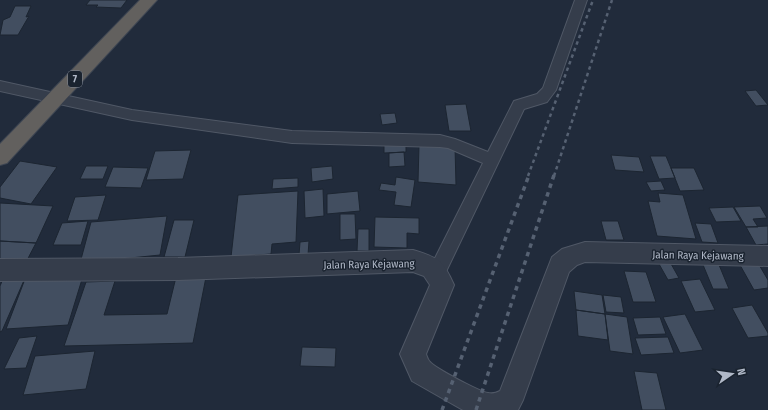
<svg xmlns="http://www.w3.org/2000/svg" width="768" height="410" font-family="'Fira Sans Condensed',sans-serif">
	<style>
		.building { fill: #424e60; stroke: #1c2531 }
		.lines { fill: none; stroke-linecap: round; stroke-linejoin: round }
		.minor-casing { stroke: #505866; stroke-width: 2 }
		.tertiary-casing { stroke: #505866; stroke-width: 2 }
		.trunk-casing { stroke: #3d4552; stroke-width: 2 }
		.minor { fill: #353d4b; fill-rule: evenodd }
		.tertiary { fill: #353d4b; fill-rule: evenodd }
		.trunk { fill: #62605e; fill-rule: evenodd }
		.rail-far1 { stroke: #566172; stroke-width: 2.5; stroke-dasharray: 3.5 3.5; stroke-linecap: butt }
		.rail { stroke: #566172; stroke-width: 3.5; stroke-dasharray: 4.5 4.5; stroke-linecap: butt }
		.labels { text-anchor: middle; stroke-width: 3; stroke-linejoin: round; paint-order: stroke }
		.shield { fill: #1a232f; stroke: #838b99; stroke-width: 1 }
		.shield-label { font-size: 10px; font-weight: bold; fill: #b0b8c7 }
		.street-label { font-size: 11px; fill: #b0b8c7; stroke: #1a232f }
	</style>
	<rect width="100%" height="100%" fill="#212b3b"/>
	<path class="building" d="M90,0h37l-6,8 -25,-1 2,-2h-12z
		M15,6h16l-5,11 3,-1 -11,19h-18l3,-15 7,-3z
		M756,90l12,15 -12,1 -11,-15z
		M466,104l5,27h-22l-4,-26z
		M395,113l2,10 -15,2 -2,-11z
		M406,142v10l-22,1v-10z
		M419,145l36,2 1,38 -38,-3z
		M191,150l-8,29 -37,1 9,-29z
		M404,152l1,14 -16,1v-14z
		M611,155l28,2 5,15 -29,-2z
		M650,156h16l9,22 -16,1z
		M20,161l37,6 -26,37 -31,-6v-11z
		M86,166h22l-5,13h-23z
		M332,166l1,13 -21,3 -1,-14z
		M113,167l35,1 -7,20 -36,-1z
		M671,168h23l10,22 -24,1z
		M396,177l19,3 -4,27 -17,-2 2,-13 -17,-2 2,-7 14,2z
		M298,178v9l-26,2 1,-10z
		M661,181l4,9 -14,1 -5,-9z
		M323,189l1,27 -19,2 -1,-27z
		M298,191l-2,51 -24,2 -1,10 -40,3 7,-62z
		M358,191l2,20 -33,3v-20z
		M658,193l25,2 13,44 -39,-3 -9,-35 12,1z
		M106,195l-8,25 -31,1 8,-24z
		M0,203l53,3 -17,37 -36,-2z
		M760,206l7,12 -14,1 5,8h-12l-12,-20z
		M733,207l8,14 -25,1 -7,-14z
		M340,214h15l1,25 -16,1z
		M167,216l-7,39 -80,8 11,-41z
		M375,217l44,1v16l-12,-1v15l-33,-1z
		M174,220h20l-9,37h-21z
		M88,221l-7,24h-28l9,-22z
		M601,221h17l6,19h-18z
		M695,223l16,1 7,19 -16,-1z
		M768,226v18l-12,1 -10,-18z
		M358,229h11v22h-12z
		M0,241l36,2 -12,23 -24,-1z
		M309,241l-1,14h-9l1,-13z
		M701,260h16l12,29h-16z
		M670,262l9,16 -11,2 -9,-16z
		M758,263l10,17v8l-14,2 -14,-25z
		M624,271l22,1 10,30h-23z
		M207,272l-14,71 -129,3 22,-64 29,-1 -11,34 63,-1 10,-41z
		M83,276l-15,49 -62,4 19,-50z
		M25,278l-23,53 -2,1v-46l3,-7z
		M700,279l15,31 -20,2 -14,-31z
		M574,291l28,4 3,19 -29,-4z
		M603,295l18,2 3,16 -18,-1z
		M752,305l16,28v3l-20,2 -16,-30z
		M576,310l29,4 3,26 -30,-4z
		M605,314l22,3 6,37 -23,-3z
		M685,314l18,36 -23,3 -17,-36z
		M660,317l6,17 -28,1 -5,-17z
		M37,336l-11,32 -22,1 15,-31z
		M668,337l6,16 -33,2 -6,-17z
		M302,347l34,1 -1,19 -35,-1z
		M95,351l-9,38 -63,6 12,-39z
		M634,371l23,2 9,37h-24z"/>
	<g class="lines">
		<g class="minor-casing">
			<path id="minor" d="M575,0h12l-31,90 -9,12 -23,7 -81,169 -6,2 -6,-2 -3,-6 55,-109 -35,-15 -8,-1 -148,-4 -160,-23 -132,-29v-10l132,29 160,21 148,4 15,4 33,13 26,-51 23,-7 6,-6z"/>
		</g>
		<g class="tertiary-casing">
			<path id="tertiary" d="M585,242l183,4v20l-183,-4 -8,3 -8,7 -46,128 -5,10h-55l-51,-29 -12,-27 30,-69 -6,-9 -11,-4 -235,8 -178,1v-22l178,-1 235,-8c26,8 30,10 41,35l-28,69c1,3 2,6 4,8 5,6 50,30 58,31 5,1 8,0 12,-2l52,-134 10,-8z"/>
		</g>
		<g class="trunk-casing">
			<path id="trunk" d="M140,0h17l-150,163 -7,2v-21z"/>
		</g>
		<use href="#minor" class="minor"/>
		<use href="#tertiary" class="tertiary"/>
		<use href="#trunk" class="trunk"/>
		<path class="rail-far1" d="M528,176l65,-176
			M554,176l58,-176"/>
		<path class="rail" d="M442,410l87,-235
			M476,410l78,-235"/>
	</g>
	<g class="labels">
		<rect class="shield" x="68" y="71" width="14" height="16" rx="3"/>
		<g class="shield-label">
			<text x="75" y="83">7</text>
		</g>
		<g class="street-label">
			<text transform="translate(698 255) rotate(1)" y="4">Jalan Raya Kejawang</text>
			<text transform="translate(369 264) rotate(-1)" y="4">Jalan Raya Kejawang</text>
		</g>
	</g>
	<g transform="translate(732 374) rotate(77)" stroke="#1a232f" stroke-width="3" paint-order="stroke">
	<path d="M0-3L7 15L0 10L-7 15Z" fill="#b0b8c7"/>
	<text y="-6" font-size="11" font-weight="bold" text-anchor="middle" fill="#b0b8c7">N</text>
	</g>
</svg>
